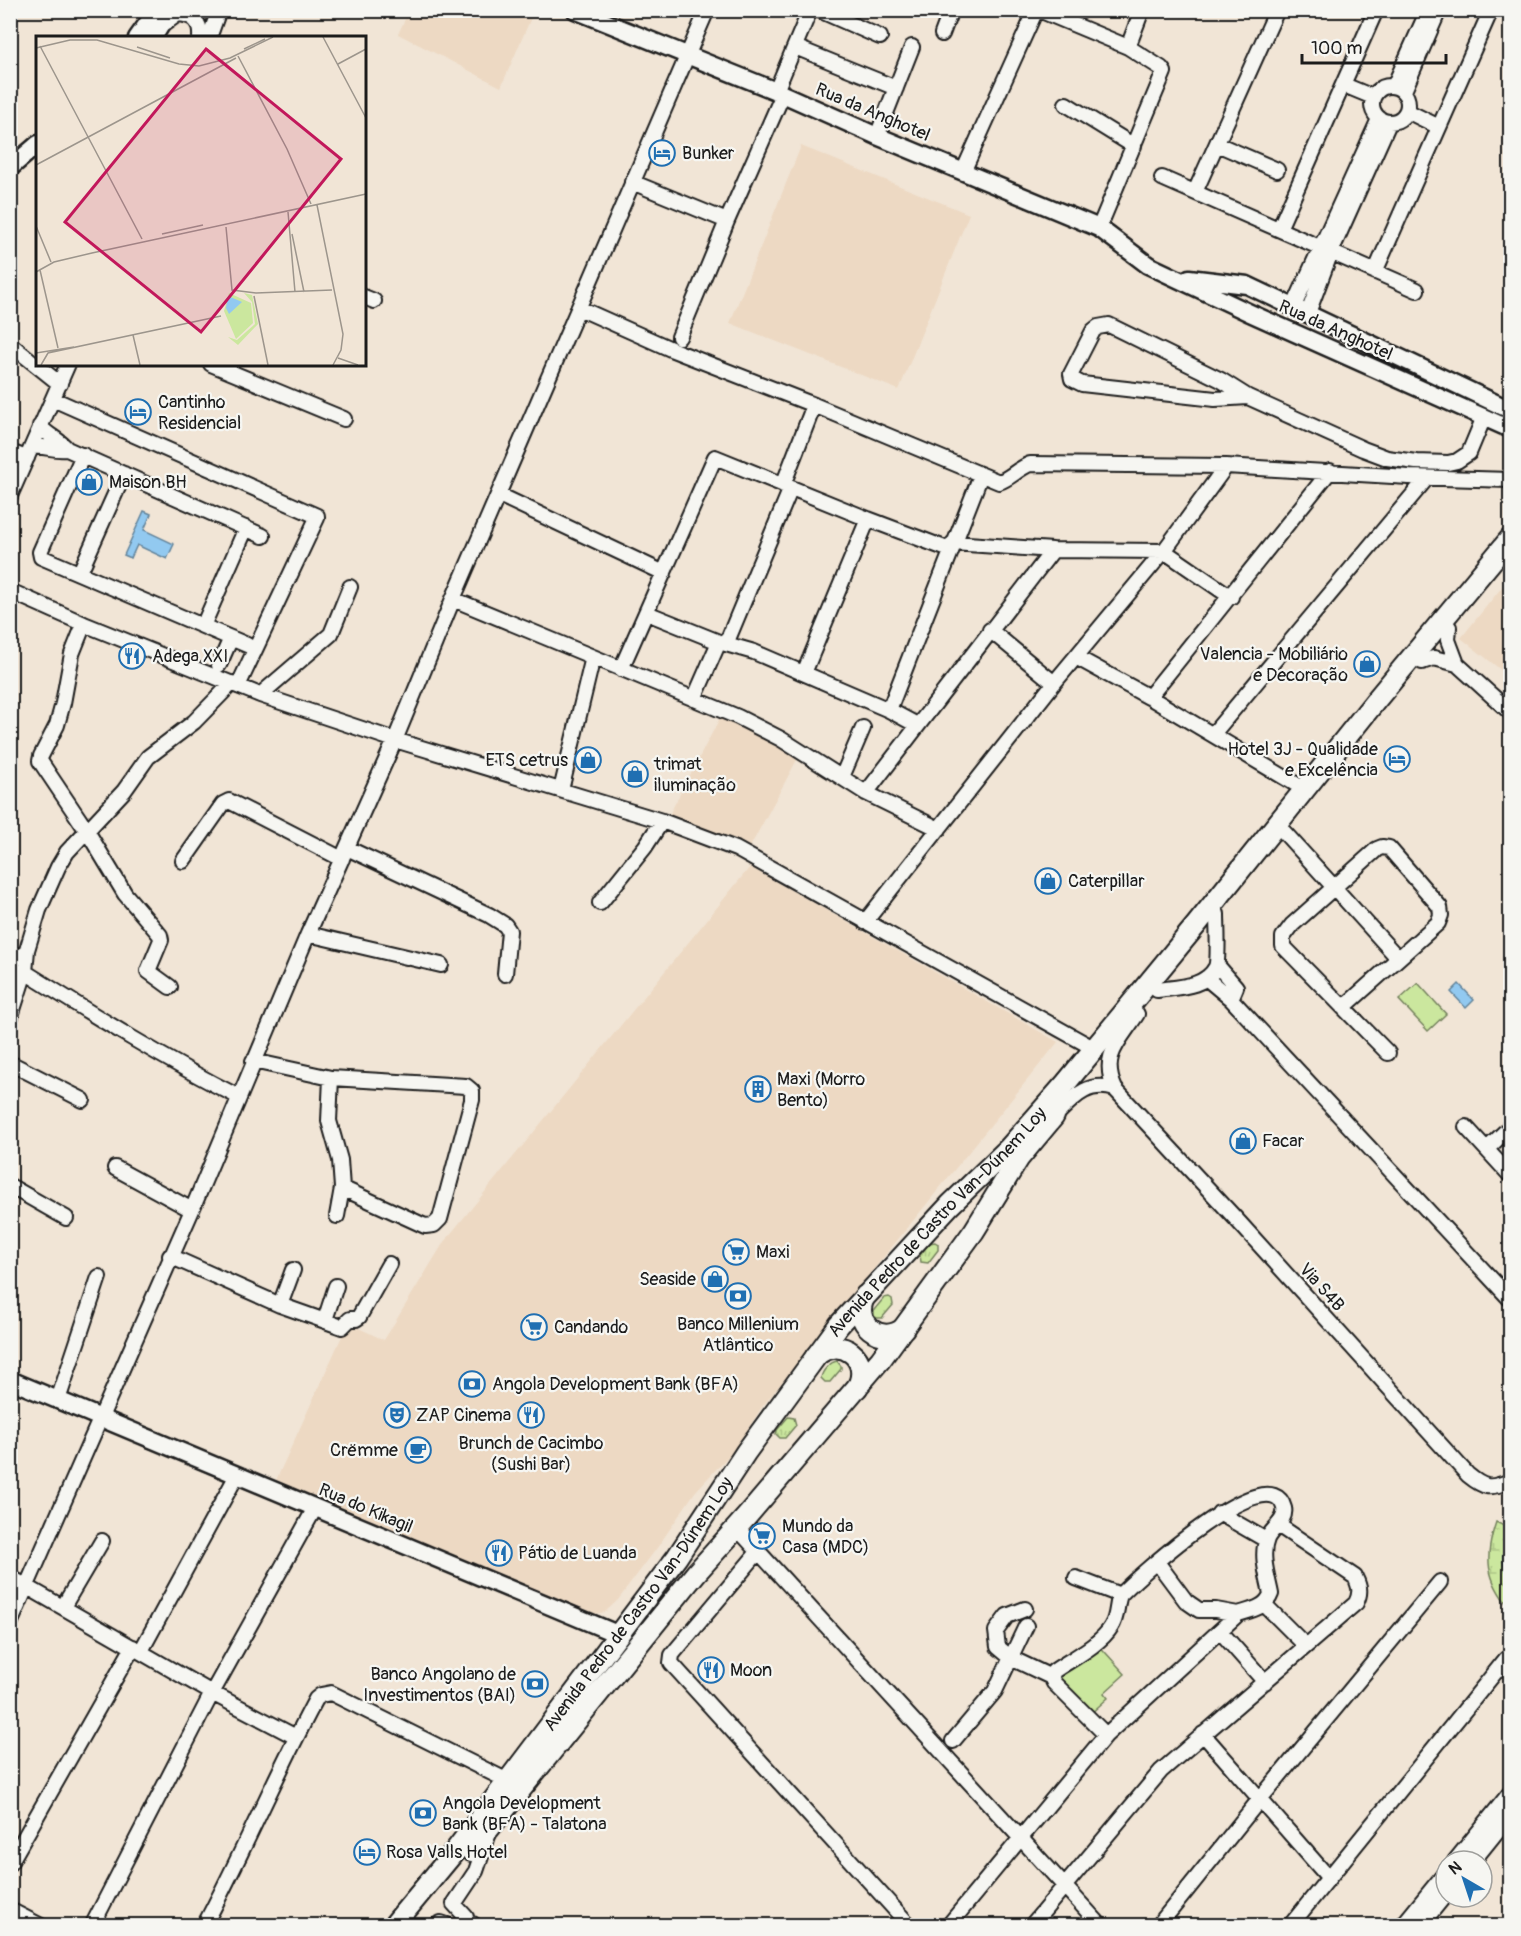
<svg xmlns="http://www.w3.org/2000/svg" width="1521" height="1936" font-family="Pangolin,sans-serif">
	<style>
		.built { fill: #edd9c3 }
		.grass { fill: url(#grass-tufts); stroke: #74825d; stroke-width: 1.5 }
		.wetland { fill: url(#wetland-marsh); stroke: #74825d; stroke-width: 1.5 }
		.park { fill: #cbe79e; stroke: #74825d; stroke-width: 1.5 }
		.water { fill: #92c9f0; stroke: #63849b; stroke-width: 1.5 }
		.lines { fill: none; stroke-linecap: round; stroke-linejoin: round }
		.minor-casing { stroke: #1c1c1c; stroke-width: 18 }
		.major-casing { stroke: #1c1c1c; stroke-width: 21 }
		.highway-casing { stroke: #1c1c1c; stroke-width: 24 }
		.minor { stroke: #f6f6f2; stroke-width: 14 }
		.major { stroke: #f6f6f2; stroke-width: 16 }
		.highway { stroke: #f6f6f2; stroke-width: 20 }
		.labels { text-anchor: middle; stroke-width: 4.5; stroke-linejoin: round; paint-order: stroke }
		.street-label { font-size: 18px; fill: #1c1c1c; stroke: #f6f6f2 }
		.poi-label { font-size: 18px; fill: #1c1c1c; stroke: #f6f6f2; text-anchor: start }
		.inset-road { fill: none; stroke: #9c958c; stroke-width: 1.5 }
		.view { fill: #c2185b; fill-opacity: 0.15; stroke: #c2185b; stroke-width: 3 }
		.inset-edge { fill: none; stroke: #1c1c1c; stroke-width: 3 }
	</style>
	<defs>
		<pattern id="grass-tufts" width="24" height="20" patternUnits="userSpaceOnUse" patternTransform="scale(1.5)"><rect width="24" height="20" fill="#cbe79e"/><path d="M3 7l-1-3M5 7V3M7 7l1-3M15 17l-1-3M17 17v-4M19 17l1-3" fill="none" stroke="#aec688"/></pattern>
		<pattern id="wetland-marsh" width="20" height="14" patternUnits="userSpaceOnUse" patternTransform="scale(1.5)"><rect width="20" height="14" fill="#cbe79e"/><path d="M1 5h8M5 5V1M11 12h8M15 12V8" fill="none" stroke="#aec688"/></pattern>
	</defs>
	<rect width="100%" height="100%" fill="#f1e5d6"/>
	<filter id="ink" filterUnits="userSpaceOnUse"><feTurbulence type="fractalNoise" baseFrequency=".0167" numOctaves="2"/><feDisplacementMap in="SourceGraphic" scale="12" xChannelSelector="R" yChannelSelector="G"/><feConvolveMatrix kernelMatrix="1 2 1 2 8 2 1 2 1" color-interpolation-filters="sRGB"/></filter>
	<g filter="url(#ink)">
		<path class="built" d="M409,11v-1l125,1 -33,76 -103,-53z
			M801,146l168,68 -70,176 -169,-67z
			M1510,577v92l-4,5 -45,-36z
			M721,716l20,7 58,33 -49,91 -81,-32z
			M750,867l308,175 -296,365 -27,42 -40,43 -38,56 -39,52 -13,12 -17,3 -316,-126 76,-166 36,17 60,-98z"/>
		<path class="grass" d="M935,1242l3,2v6l-10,13 -7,-1 -1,-7 9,-12z
			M889,1297l3,2 1,6 -11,13h-5l-3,-2v-6l10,-12z
			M837,1361l4,5v3l-11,13h-5l-4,-4c1,-7 9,-16 16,-17z
			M788,1417l6,1 2,7 -11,13h-5l-4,-4 1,-4z"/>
		<path class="wetland" d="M1496,1522l10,5 4,-2v13l-4,5 3,34 1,3v28c-24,-29 -26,-50 -14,-86z"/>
		<path class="park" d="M1418,983l28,31 -18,17 -29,-31z
			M1095,1641l30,33 -21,19 4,5 -19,17 -34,-37z"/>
		<path class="water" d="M144,511l7,3 -7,16 30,14 -7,15 -30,-14 -6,13 -7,-3z
			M1459,984l15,16 -8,8 -15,-16z
			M1510,1538v42c-7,-14 -11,-29 0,-42z"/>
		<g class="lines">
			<g class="minor-casing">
				<path id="minor" d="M819,10l61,27
					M1039,10l89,37 33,21 3,4 -65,156
					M164,24l14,-10c15,1 23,7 22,24
					M942,34l9,-24
					M209,38l10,-28
					M795,47l101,41
					M1128,47l14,-37
					M1344,85l29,12
					M1372 104a18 18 0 1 1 36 0a18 18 0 1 1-36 0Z
					M1394,86l34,-76
					M776,91l34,-81
					M1404,91l35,-81
					M1066,104l68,42
					M1407,111l32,16
					M877,136l35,-89
					M1217,144l60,26
					M963,172l73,-162
					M1162,178l255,112
					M632,182l95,39
					M1195,192l82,-182
					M1279,229l97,-219
					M1375,272l116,-262
					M364,297l10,4
					M1294,306l85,-187
					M579,308l94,42 141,55 185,77c10,-3 20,-14 31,-18l196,2 183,11 101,3
					M1308,313l23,-61 58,-129
					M679,337l48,-116 56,-127
					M10,344l50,40
					M211,364l133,55
					M1248,397l-33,2 -133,-15 -10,-5 -1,-5 22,-43 5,-4 11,-2 112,55 27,17 115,52 24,9 29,4 32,1 9,-2 12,-8 15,-36
					M53,399l264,117v2l-79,168
					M40,426c8,10 19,13 27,23l196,87
					M32,447c14,-2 21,4 35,2
					M10,452l17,6
					M83,455l-43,97 1,5 206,88
					M783,485l31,-80
					M499,495l165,78
					M10,496l58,-132
					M953,543l100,7 111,1 67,46
					M80,572l44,-98
					M10,591l74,33 176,71 135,45 267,81 74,28 359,200
					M453,599l285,118 43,22 85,54 73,36
					M647,613l72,29 35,10 135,58 28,15
					M84,624l-12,30 -9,49 -6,22 -16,31 -1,5 47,70 38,63 35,41 1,5 -13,31 22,16
					M203,626l43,-98
					M1449,627l-1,13 9,24 53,48
					M990,630l64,53
					M726,644l65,-156
					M1076,657l73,40 155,92
					M1422,662l12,-4 23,6
					M219,665l12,-27
					M621,669l94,-212 153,62 82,31
					M804,673l64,-154
					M260,695l71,-61 19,-47
					M1149,697l181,-226
					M694,699l25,-57
					M889,710l92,-235
					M1213,734l214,-256
					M842,777l21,-49
					M561,790l32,-133
					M866,793l187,-243
					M1284,832l114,126
					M347,848l142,67 16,10 4,6 -4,43
					M183,861l40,-57 6,-3 113,58
					M600,903l45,-56 17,-26
					M865,922l189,-239 110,-132 62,-85
					M308,934l133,31
					M10,952l16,8
					M1217,965l19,22 -5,12
					M25,972c70,44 140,88 214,125
					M1206,978l25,21 279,300
					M1157,990c20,-3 48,-2 59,-23 3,-7 1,-43 1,-53
					M1344,1007l94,-84 3,-8 -1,-8 -51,-59 -7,-1 -5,2 -85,76 -9,12v9l105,107
					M1137,1014c-18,28 -37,42 -22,75l122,131 231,255c17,14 22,14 42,6
					M10,1019l15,-47 2,-22 12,-40 19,-43 9,-15 57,-61 24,-34 46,-35 38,-39
					M253,1061l78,17 135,8 6,5v9l-32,119 -6,6 -9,1 -83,-38
					M10,1063l73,37
					M331,1078l-2,43 11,39 2,28 -5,28
					M1052,1119c20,-19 33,-39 63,-30
					M1466,1127l44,48
					M1487,1149l23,-22
					M115,1168l77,42
					M10,1186l56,32
					M170,1256l110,49 62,22 8,-8h6l3,-2 30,-53
					M280,1305l13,-35
					M325,1320l11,-34
					M58,1400l41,-123
					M1219,1513l47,27
					M736,1527l365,399
					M759,1551l-83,99 -4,5 -1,8 239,263
					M1157,1562l29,39 13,9h17l22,4
					M10,1577l202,116 84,44
					M1076,1578l44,17
					M1265,1605l41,41
					M63,1607l39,-66
					M1025,1609l-18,7 -11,15 2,16 13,11 40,19 3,6 52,52
					M10,1624l182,-414 116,-276 87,-194 58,-141 254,-589
					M1220,1631l45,51
					M141,1651l96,-176
					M1203,1734l126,144
					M953,1741l42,-50 31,-65
					M1455,1861l55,-68
					M1473,1861l37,-46
					M10,1863l123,-216
					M10,1910l31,16
					M466,1917l-12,-13 22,-33 13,-38
					M473,1924l2,2
					M92,1926l120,-233 103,-185
					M204,1926c40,-75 72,-152 112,-227l5,-4 10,-2 177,88
					M435,1926l6,-3 9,3
					M948,1926l158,-191 132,-121c13,-4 28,-6 33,-20 -3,-16 -11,-39 -4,-55 4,-10 20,-18 17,-31 -13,-53 -147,69 -164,87 -4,10 -2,22 -9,32 -10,17 -41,33 -57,44l-3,6
					M1031,1926l130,-155 195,-168c5,-10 4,-16 -1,-26l-77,-52
					M1158,1926l102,-127 180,-217
					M1290,1926l216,-267
					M1402,1926l44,-54
					M1420,1926l26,-32"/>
			</g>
			<g class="major-casing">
				<path id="major" d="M575,10l201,81 101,45 222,92 49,37 102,48 260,116
					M137,38l20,-28
					M153,38l17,-28
					M10,168l28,-24
					M1189,278l58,7 263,125
					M10,1380l607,254"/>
			</g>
			<g class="highway-casing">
				<g id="highway">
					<path d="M865,1296c-15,26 16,51 39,32"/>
					<path d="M816,1356c24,-22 57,3 41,32"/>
					<path d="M471,1851l225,-278 52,-58 133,-156 93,-128 45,-73 35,-42"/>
					<path id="s1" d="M393,1926l62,-75 222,-294 69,-105 93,-127 111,-120 58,-56 58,-66 131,-159 180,-225 133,-160"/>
				</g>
			</g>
			<use href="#minor" class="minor"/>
			<use href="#major" class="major"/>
			<use href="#highway" class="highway"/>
		</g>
	</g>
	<defs>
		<g id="hotel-ring" transform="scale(1.35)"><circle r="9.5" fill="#f6f6f2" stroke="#1f6fb2" stroke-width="1.5"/><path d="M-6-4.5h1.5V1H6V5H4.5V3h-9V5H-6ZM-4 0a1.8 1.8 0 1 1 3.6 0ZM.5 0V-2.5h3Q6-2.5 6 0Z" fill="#1f6fb2"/></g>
		<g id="shop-ring" transform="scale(1.35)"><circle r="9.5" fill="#f6f6f2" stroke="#1f6fb2" stroke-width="1.5"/><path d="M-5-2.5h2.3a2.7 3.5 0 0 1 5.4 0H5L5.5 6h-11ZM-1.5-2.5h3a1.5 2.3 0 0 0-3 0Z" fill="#1f6fb2"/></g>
		<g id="restaurant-ring" transform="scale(1.35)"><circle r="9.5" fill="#f6f6f2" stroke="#1f6fb2" stroke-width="1.5"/><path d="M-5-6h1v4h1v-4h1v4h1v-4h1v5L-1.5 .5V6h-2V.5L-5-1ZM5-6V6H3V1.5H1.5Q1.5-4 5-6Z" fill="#1f6fb2"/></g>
		<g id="building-ring" transform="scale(1.35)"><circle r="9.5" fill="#f6f6f2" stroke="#1f6fb2" stroke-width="1.5"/><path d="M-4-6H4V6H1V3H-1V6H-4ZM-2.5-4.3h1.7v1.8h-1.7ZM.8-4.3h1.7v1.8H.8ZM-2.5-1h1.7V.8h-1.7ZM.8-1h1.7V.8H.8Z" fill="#1f6fb2"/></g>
		<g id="supermarket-ring" transform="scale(1.35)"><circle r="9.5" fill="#f6f6f2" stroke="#1f6fb2" stroke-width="1.5"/><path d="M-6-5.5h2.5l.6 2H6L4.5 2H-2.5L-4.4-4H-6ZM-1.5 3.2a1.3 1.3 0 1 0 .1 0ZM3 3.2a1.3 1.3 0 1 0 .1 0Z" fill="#1f6fb2"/></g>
		<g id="bank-ring" transform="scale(1.35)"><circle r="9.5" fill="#f6f6f2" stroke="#1f6fb2" stroke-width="1.5"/><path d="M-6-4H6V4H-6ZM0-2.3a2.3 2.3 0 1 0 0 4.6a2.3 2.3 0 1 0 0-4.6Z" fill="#1f6fb2"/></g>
		<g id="theatre-ring" transform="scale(1.35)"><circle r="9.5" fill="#f6f6f2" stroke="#1f6fb2" stroke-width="1.5"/><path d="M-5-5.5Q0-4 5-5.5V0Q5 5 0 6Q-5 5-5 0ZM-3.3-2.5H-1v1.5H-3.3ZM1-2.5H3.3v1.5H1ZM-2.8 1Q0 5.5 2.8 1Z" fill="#1f6fb2"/></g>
		<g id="cafe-ring" transform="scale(1.35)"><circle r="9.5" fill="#f6f6f2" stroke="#1f6fb2" stroke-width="1.5"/><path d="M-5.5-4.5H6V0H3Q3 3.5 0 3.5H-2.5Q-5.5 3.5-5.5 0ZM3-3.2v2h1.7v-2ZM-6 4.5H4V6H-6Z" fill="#1f6fb2"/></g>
	</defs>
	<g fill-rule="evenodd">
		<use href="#hotel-ring" x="662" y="153"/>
		<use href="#hotel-ring" x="138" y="412"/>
		<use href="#shop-ring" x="89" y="482"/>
		<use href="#restaurant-ring" x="132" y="656"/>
		<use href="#shop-ring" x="1367" y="664"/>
		<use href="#hotel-ring" x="1397" y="759"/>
		<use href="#shop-ring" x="588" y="760"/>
		<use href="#shop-ring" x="635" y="774"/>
		<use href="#shop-ring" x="1048" y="881"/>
		<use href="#building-ring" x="758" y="1089"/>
		<use href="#shop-ring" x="1243" y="1141"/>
		<use href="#supermarket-ring" x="736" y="1252"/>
		<use href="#shop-ring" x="715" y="1279"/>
		<use href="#bank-ring" x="738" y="1296"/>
		<use href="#supermarket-ring" x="534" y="1327"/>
		<use href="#bank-ring" x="472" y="1384"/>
		<use href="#theatre-ring" x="397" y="1415"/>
		<use href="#restaurant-ring" x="531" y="1415"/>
		<use href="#cafe-ring" x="418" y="1450"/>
		<use href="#supermarket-ring" x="762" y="1536"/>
		<use href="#restaurant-ring" x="499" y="1553"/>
		<use href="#restaurant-ring" x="711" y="1670"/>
		<use href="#bank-ring" x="535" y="1684"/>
		<use href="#bank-ring" x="423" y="1813"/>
		<use href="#hotel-ring" x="367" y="1852"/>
	</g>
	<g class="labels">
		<g class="street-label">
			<text transform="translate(873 112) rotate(23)" y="6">Rua da Anghotel</text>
			<text transform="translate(1336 330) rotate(24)" y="6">Rua da Anghotel</text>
			<text dy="6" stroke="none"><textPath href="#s1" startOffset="891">Avenida Pedro de Castro Van-Dúnem Loy</textPath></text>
			<text transform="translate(1322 1287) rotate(48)" y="6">Via S4B</text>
			<text transform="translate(366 1508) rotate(23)" y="6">Rua do Kikagil</text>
			<text dy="6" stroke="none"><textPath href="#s1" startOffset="405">Avenida Pedro de Castro Van-Dúnem Loy</textPath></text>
		</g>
		<g class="poi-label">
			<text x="682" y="159">Bunker</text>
			<text x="158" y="408">Cantinho<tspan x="158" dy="21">Residencial</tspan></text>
			<text x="109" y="488">Maison BH</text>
			<text x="1348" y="660" text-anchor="end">Valencia - Mobiliário<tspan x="1348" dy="21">e Decoração</tspan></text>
			<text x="152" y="662">Adega XXI</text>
			<text x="1378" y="755" text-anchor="end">Hotel 3J - Qualidade<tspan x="1378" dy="21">e Excelência</tspan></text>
			<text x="568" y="766" text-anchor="end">ETS cetrus</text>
			<text x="654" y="770">trimat<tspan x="654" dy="21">iluminação</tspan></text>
			<text x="1068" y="887">Caterpillar</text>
			<text x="777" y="1085">Maxi (Morro<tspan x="777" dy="21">Bento)</tspan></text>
			<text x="1262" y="1147">Facar</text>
			<text x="756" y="1258">Maxi</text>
			<text x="696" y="1285" text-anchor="end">Seaside</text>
			<text x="738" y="1330" text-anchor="middle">Banco Millenium<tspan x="738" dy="21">Atlântico</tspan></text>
			<text x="554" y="1333">Candando</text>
			<text x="492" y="1390">Angola Development Bank (BFA)</text>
			<text x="416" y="1421">ZAP Cinema</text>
			<text x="531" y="1449" text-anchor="middle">Brunch de Cacimbo<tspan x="531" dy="21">(Sushi Bar)</tspan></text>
			<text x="398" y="1456" text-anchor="end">Crëmme</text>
			<text x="782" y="1532">Mundo da<tspan x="782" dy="21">Casa (MDC)</tspan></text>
			<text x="518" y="1559">Pátio de Luanda</text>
			<text x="730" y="1676">Moon</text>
			<text x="516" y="1680" text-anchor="end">Banco Angolano de<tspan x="516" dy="21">Investimentos (BAI)</tspan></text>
			<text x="442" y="1809">Angola Development<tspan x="442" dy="21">Bank (BFA) - Talatona</tspan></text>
			<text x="386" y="1858">Rosa Valls Hotel</text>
		</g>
	</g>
	<g transform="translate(36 36)">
		<rect width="330" height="330" fill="#f1e5d6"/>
		<path d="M208,257l8,2 6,29 -20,21 -10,-8 9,3 18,-16 -3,-22z" fill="#cbe79e"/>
		<path d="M193,257l22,10 2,20 -17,16 -12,-28z" fill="#cbe79e"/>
		<path d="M192,260l14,6 -13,12 -3,-6z" fill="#92c9f0"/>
		<path class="inset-road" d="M287,1l43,81M4,10l102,193M101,11l33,11M0,12l34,-8h27l82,24 20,2 31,-8 43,-21M208,13l21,-10M202,20l49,93 24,55M302,28l28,-15M0,129l200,-107M281,169l26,129 -2,16 -8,15M252,176l7,80M0,190l15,36M190,191l6,63 24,3 76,-3M126,198l41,-9M256,198l12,58M4,234l18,78M0,236l18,-10 38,-9 274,-59M218,260l14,69M97,299l7,30M0,317l38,-6M302,322l20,7M5,329l7,-12 173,-37"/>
		<path class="view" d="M170,13l135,110 -140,173 -136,-110z"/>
		<rect width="330" height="330" class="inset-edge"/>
	</g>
	<rect width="1521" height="1936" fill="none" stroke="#f6f6f2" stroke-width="36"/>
	<rect x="18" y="18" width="1485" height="1900" fill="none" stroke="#1c1c1c" stroke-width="2" filter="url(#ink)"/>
	<g transform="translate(1464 1879) rotate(321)"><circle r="28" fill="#f6f6f2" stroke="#9f9f9c" stroke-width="1.5"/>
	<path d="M0-4.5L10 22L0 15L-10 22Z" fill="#1f6fb2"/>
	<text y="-9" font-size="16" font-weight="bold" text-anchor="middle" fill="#1c1c1c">N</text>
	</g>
	<path d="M1302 54v9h144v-9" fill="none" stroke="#1c1c1c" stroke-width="3"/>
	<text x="1311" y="54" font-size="18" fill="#1c1c1c" stroke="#f6f6f2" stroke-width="4.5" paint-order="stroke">100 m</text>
</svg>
